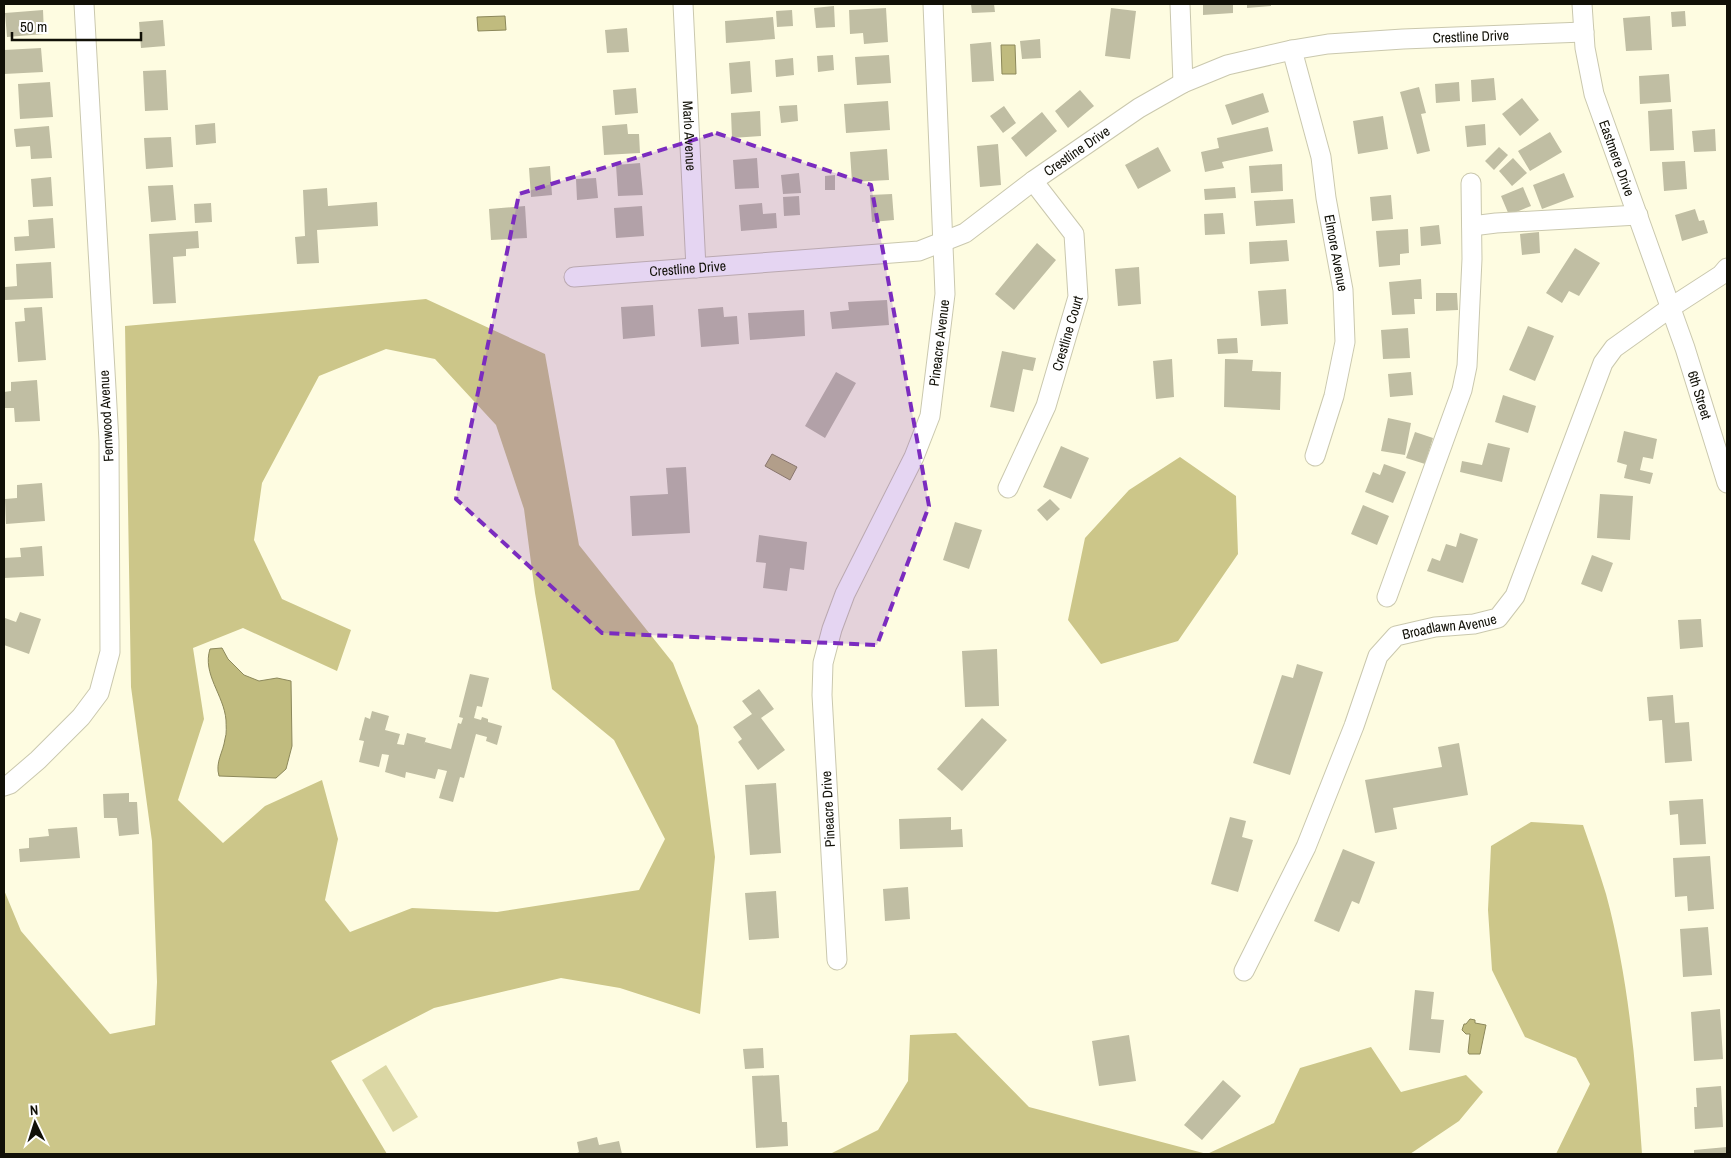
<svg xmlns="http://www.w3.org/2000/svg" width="1731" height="1158" font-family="'Archivo Narrow',sans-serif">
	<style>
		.green { fill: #dbd7a4 }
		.forest { fill: #ccc689; fill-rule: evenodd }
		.water { fill: #c0bb7e; stroke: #8c885a }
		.building { fill: #c0bea3 }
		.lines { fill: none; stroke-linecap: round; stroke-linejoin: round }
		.street-casing { stroke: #cac8ae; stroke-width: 21 }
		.street { stroke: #fff; stroke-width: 19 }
		.marked { fill: #7b2cbf; fill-opacity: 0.2; stroke: #7b2cbf; stroke-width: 4; stroke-dasharray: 10 6; stroke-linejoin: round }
		.labels { text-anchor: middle; stroke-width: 5; stroke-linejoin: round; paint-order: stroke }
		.street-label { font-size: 14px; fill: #111007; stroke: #fff }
	</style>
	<rect width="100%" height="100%" fill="#fefce1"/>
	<path class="green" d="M386,1065l32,52 -25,15 -31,-52z"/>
	<path class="forest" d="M426,299l119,55 34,191 94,118 25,63 17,131 -15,157 -80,-26 -59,-10 -127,30 -103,53 56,93h-383v-264l17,41 89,103 45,-9 2,-43 -5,-141 -21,-154 -6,-361zM386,349l49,10 61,66 28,84 11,84 17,96 62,51 51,99 -26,51 -142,22 -85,-4 -62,24 -25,-32 13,-61 -16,-59 -57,26 -42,37 -45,-43 26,-81 -11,-71 50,-20 94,43 14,-41 -69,-31 -28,-59 8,-57 57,-107z
		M1180,457l56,39 2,58 -60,87 -77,23 -33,-44 17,-82 44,-48z
		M1531,822l52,3c8,23 16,46 23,69 23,85 30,173 36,260h-86l34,-70 -14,-26 -51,-21 -33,-67 -4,-60 3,-64z
		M956,1033l73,74 178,47 67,-31 26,-55 71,-21 30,45 65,-17 17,17 -24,29 -49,33h-580l48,-24 30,-49 2,-46z"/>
	<path class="water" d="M505,16l1,14 -28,1 -1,-14z
		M1001,45h14l1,29h-14z
		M772,454l25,13 -7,13 -25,-14z
		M222,648l6,11 16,16 15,6 18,-3 14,3 1,65 -6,23 -10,9 -57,-2c-4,-14 4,-23 6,-37 2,-6 1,-13 1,-19 -2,-25 -24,-46 -16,-71z
		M1470,1019l5,1v3l11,2 -6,29h-11l-1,-2 2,-18h-4l-4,-4 2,-6h2z"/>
	<path class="building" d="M971,4h23l1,8 -23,1z
		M1203,4h30v9l-30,2z
		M1247,4h24v2l-24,2z
		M834,6l1,21 -19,1 -2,-20z
		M886,8l2,34 -24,2 -1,-11 -13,1 -1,-24z
		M1111,8l25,3 -6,48 -25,-3z
		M43,10l1,24 -37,3 -2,-24z
		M792,10l1,16 -16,1 -1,-16z
		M1685,11l1,15 -14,1 -1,-15z
		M1650,16l2,34 -26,1 -3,-33z
		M773,17l2,22 -49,4 -1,-22z
		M163,20l2,26 -24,2 -2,-26z
		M627,28l2,24 -22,1 -2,-23z
		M1040,39l1,19 -19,1 -2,-18z
		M991,42l3,39 -22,1 -2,-38z
		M41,48l2,24 -39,2v-24z
		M833,55l1,15 -16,2 -1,-16z
		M889,55l2,28 -34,2 -2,-28z
		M793,58l1,17 -18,2 -1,-17z
		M750,61l2,31 -21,2 -2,-31z
		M166,70l2,40 -23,1 -2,-40z
		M1669,74l2,28 -31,2 -1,-28z
		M1494,78l2,22 -24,2 -1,-22z
		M50,82l3,35 -33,2 -2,-35z
		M1459,82l1,19 -24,2 -1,-19z
		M1419,87l7,26 -5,1 9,37 -13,3 -17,-62z
		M636,88l2,25 -23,2 -2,-25z
		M1080,90l14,16 -26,22 -13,-17z
		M1263,93l6,19 -37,13 -7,-20z
		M1522,98l17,22 -19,16 -18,-22z
		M888,101l2,29 -44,3 -2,-29z
		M797,105l1,16 -17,2 -2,-17z
		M1004,106l12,17 -13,10 -13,-17z
		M1672,109l2,41 -24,1 -2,-40z
		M760,111l1,25 -29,2 -1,-25z
		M1042,112l15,19 -31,26 -15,-19z
		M1383,116l5,33 -30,5 -5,-33z
		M215,123l1,20 -20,2 -1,-20z
		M627,124l1,10h11l1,19 -36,2 -2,-29z
		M1485,124l1,21 -19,2 -2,-21z
		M49,126l3,32 -21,1 -1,-13 -14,1 -2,-18z
		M1268,127l5,24 -51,11 2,6 -19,4 -4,-20 18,-4 -2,-10z
		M1715,129l1,22 -22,1 -2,-21z
		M1550,132l12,20 -32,19 -12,-20z
		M171,137l2,30 -27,2 -2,-31z
		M998,144l3,41 -21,2 -3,-41z
		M1158,147l13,24 -33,18 -13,-24z
		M1499,147l9,8 -14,15 -9,-9z
		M887,149l2,31 -37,2 -2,-30z
		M757,158l2,30 -24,1 -2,-29z
		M1513,158l14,15 -15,13 -13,-15z
		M1685,161l2,28 -23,2 -2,-29z
		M640,163l3,32 -25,1 -2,-31z
		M1282,164l1,27 -32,2 -2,-27z
		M550,166l2,29 -21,2 -2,-29z
		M799,173l2,20 -18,1 -2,-19z
		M1564,173l10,24 -32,12 -9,-24z
		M835,175v15h-10v-14z
		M51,177l2,29 -20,1 -2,-28z
		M596,178l2,20 -21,2 -1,-21z
		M173,185l3,35 -25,2 -3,-36z
		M1235,187l1,11 -31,2 -1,-11z
		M1523,187l8,19 -22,9 -8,-19z
		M327,188l1,18 49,-4 1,24 -61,4 2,33 -22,1 -2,-27 10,-1 -2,-46z
		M892,194l2,26 -22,2 -2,-27z
		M1391,195l2,24 -21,2 -2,-24z
		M799,196l1,19 -16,1 -1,-19z
		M1293,199l2,24 -39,3 -2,-25z
		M211,203l1,19 -17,1 -1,-19z
		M762,203l1,11 13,-1 1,15 -36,3 -2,-26z
		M525,206l2,32 -36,2 -2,-31z
		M642,206l2,30 -28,2 -2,-30z
		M1695,209l4,12 5,-1 4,13 -26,8 -7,-26z
		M1223,213l2,21 -20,1 -1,-21z
		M53,218l2,30 -40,3 -1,-14 15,-1 -1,-16z
		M1439,225l2,19 -20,2 -1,-19z
		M1408,229l1,24 -9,1v11l-21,2 -3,-36z
		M198,231l1,17 -13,1v7l-13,1 3,46 -23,1 -4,-70z
		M1539,232l1,21 -18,2 -2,-21z
		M1287,240l2,21 -39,3 -1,-22z
		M1037,243l19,17 -42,50 -19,-16z
		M1575,248l25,15 -21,33 -10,-5 -7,12 -16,-10z
		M51,262l2,36 -48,2v-13l12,-1 -1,-22z
		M1139,267l2,37 -23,2 -3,-37z
		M1421,279l1,20h-8l1,15 -23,1 -3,-33z
		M1286,289l2,35 -27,2 -3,-35z
		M1436,293h21l1,17 -22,1z
		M887,300l2,25 -57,4 -2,-17 19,-2 -1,-8z
		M653,305l2,31 -32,3 -2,-32z
		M42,307l4,53 -28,2 -3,-40 10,-1 -1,-13z
		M723,307l1,10 13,-1 2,28 -38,3 -3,-38z
		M804,310l1,26 -55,4 -2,-27z
		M1528,326l26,10 -19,45 -26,-11z
		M1408,328l2,30 -27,1 -2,-29z
		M1237,338l1,15 -20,1 -1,-15z
		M1002,351l34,7 -3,13 -10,-2 -9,43 -24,-5z
		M1172,359l2,38 -18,2 -3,-38z
		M1225,359l28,1 -1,11 29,1 -1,38 -56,-3z
		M836,372l20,11 -31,55 -20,-12z
		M1411,372l2,23 -23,2 -2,-23z
		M37,380l3,41 -25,1 -1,-14h-10v-16l7,-1v-9z
		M1503,395l33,11 -8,27 -33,-11z
		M1388,418l23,5 -6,32 -24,-4z
		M1624,431l33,8 -4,20 -10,-2 -3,13 13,3 -3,11 -26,-6 3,-13 -10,-3z
		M1415,432l18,6 -8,26 -19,-6z
		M1488,443l22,5 -8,34 -42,-10 2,-11 20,4z
		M1061,446l28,12 -18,41 -28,-12z
		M1384,464l22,8 -13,31 -28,-11 8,-20 7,3z
		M686,467l4,66 -58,3 -2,-40 38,-2 -2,-26z
		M42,483l3,38 -39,3 -1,-25 12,-1v-13z
		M1600,494l33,2 -3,44 -33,-2z
		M1050,499l10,10 -13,12 -10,-11z
		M1363,505l26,11 -12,29 -26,-11z
		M955,522l27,8 -13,39 -26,-9z
		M1460,533l18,6 -15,44 -36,-12 5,-13 8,3 6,-17 10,3z
		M759,535l48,7 -3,28 -14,-2 -3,23 -24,-3 3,-25 -10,-1z
		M42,546l2,30 -40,2v-20l17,-1 -1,-9z
		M1592,555l21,8 -11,29 -21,-8z
		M20,612l21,7 -12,35 -25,-9 1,-27 11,4z
		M1701,619l2,28 -23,2 -2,-29z
		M997,649l2,57 -34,1 -3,-56z
		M1297,664l26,8 -33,103 -37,-12 29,-88 11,3z
		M470,674l19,4 -7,29 -5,-1 -3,12 7,2 1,-3 6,2v3l14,4 -5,19 -11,-4 1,-4 -11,-3 -12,44 -4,-1 -7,25 -14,-4 8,-27 -9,-2 -3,10 -29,-7 -1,6 -20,-6 4,-17 -7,-1 -3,13 -20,-5 5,-21 -5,-1 6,-23 5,2 2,-8 17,5 -4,14 15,4 -3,10 7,1 3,-12 19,5 -2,7 1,-3 26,7 7,-26 3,1 2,-6 -4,-1z
		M759,689l15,20 -13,9 24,32 -27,20 -20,-28 4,-3 -9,-12 19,-13 -10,-13z
		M1673,695l2,28 14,-1 3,39 -27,2 -3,-43 -13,1 -2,-24z
		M982,718l25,22 -45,51 -25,-22z
		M1459,743l9,52 -75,13 4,21 -22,4 -10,-53 77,-13 -4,-20z
		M776,783l5,70 -31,2 -5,-70z
		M129,793v9h8l2,32 -20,2 -2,-18h-13l-1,-24z
		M1703,799l3,45 -26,1 -2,-31 -8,1 -1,-14z
		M951,817v13l11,-1 1,18 -63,2 -1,-30z
		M1230,817l16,4 -4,16 11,3 -15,52 -27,-8z
		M77,827l3,31 -60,4 -1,-13 10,-1v-10l20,-2 -1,-7z
		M1343,849l32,13 -16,42 -7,-3 -13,31 -25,-11z
		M1710,856l4,53 -26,2 -1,-15 -12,1 -2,-39z
		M908,887l2,32 -25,2 -2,-32z
		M776,891l3,47 -30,2 -4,-47z
		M1708,927l4,48 -29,2 -3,-48z
		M1415,990l19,2 -3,27 13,1 -4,33 -31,-3z
		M1720,1009l3,50 -29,2 -3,-49z
		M1129,1035l7,46 -37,5 -7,-45z
		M763,1048l1,20 -19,1 -2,-20z
		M779,1075l3,47h5l1,24 -32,2 -4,-72z
		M1223,1080l18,16 -39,44 -18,-15z
		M1721,1086l2,41 -28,2 -1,-22h3l-1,-19z
		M597,1137l2,8 20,-4 3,13h-47l4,-2 -2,-10z
		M1727,1147v7h-33v-4z"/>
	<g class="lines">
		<g class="street-casing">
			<g id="street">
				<path id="s1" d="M683,4l13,264"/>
				<path d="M1180,4l3,79"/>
				<path id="s2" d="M1582,4l3,44 9,46 91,254 42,135"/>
				<path id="s3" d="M1292,50l29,107 5,41 17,92 2,52 -11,54 -19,60"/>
				<path d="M1472,226l24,-3 142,-8"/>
				<path id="s4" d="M574,277l345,-26 46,-18 68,-52 106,-73 44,-25 44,-18 65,-15 36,-6 75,-5 181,-7"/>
				<path id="s5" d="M1008,488l38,-82 32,-109 -4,-63 -41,-53"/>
				<path d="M1387,597l75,-207 5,-24 5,-107 -1,-76"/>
				<path d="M4,786l6,-2 28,-24 43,-43 18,-24 11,-41 -1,-211 -25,-437"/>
				<path id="s6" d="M837,960l-15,-265 1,-32 9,-34 13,-35 69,-137 16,-41 15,-122 -12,-290"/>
				<path id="s7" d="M1244,971l62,-124 48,-121 24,-70 18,-20 39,-9 39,-3 24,-6 17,-22 88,-233 11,-15 56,-40 51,-33 6,-7"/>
			</g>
		</g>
		<use href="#street" class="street"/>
	</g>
	<path class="marked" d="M716,133l155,52 58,321 -52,139 -275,-12 -146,-134 63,-305z"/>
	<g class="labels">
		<g class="street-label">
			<text dy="5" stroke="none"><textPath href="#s4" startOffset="954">Crestline Drive</textPath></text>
			<text dy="5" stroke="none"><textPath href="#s1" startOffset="132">Marlo Avenue</textPath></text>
			<text dy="5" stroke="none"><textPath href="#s4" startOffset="534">Crestline Drive</textPath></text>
			<text dy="5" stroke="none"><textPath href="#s2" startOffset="159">Eastmere Drive</textPath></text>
			<text dy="5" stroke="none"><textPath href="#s3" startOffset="208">Elmore Avenue</textPath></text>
			<text dy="5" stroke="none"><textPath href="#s4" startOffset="114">Crestline Drive</textPath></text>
			<text dy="5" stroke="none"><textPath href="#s5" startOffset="166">Crestline Court</textPath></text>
			<text dy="5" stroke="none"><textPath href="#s6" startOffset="641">Pineacre Avenue</textPath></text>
			<text dy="5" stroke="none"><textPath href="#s2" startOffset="410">6th Street</textPath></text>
			<text transform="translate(106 416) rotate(-93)" y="5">Fernwood Avenue</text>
			<text dy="5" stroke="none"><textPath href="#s7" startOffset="424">Broadlawn Avenue</textPath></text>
			<text transform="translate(828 809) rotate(-93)" y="5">Pineacre Drive</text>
		</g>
	</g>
	<rect width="1731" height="1158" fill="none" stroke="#111007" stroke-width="10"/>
	<g transform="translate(35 1123) rotate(356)" stroke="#ffffff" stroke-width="4" paint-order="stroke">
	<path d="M0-4L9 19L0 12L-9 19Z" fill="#111007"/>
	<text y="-8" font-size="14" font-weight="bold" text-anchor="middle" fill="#111007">N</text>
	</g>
	<path d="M12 32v8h129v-8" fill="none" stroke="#111007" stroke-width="2.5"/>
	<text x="20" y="32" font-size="15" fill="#111007" stroke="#ffffff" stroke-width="4" paint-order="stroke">50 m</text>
</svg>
